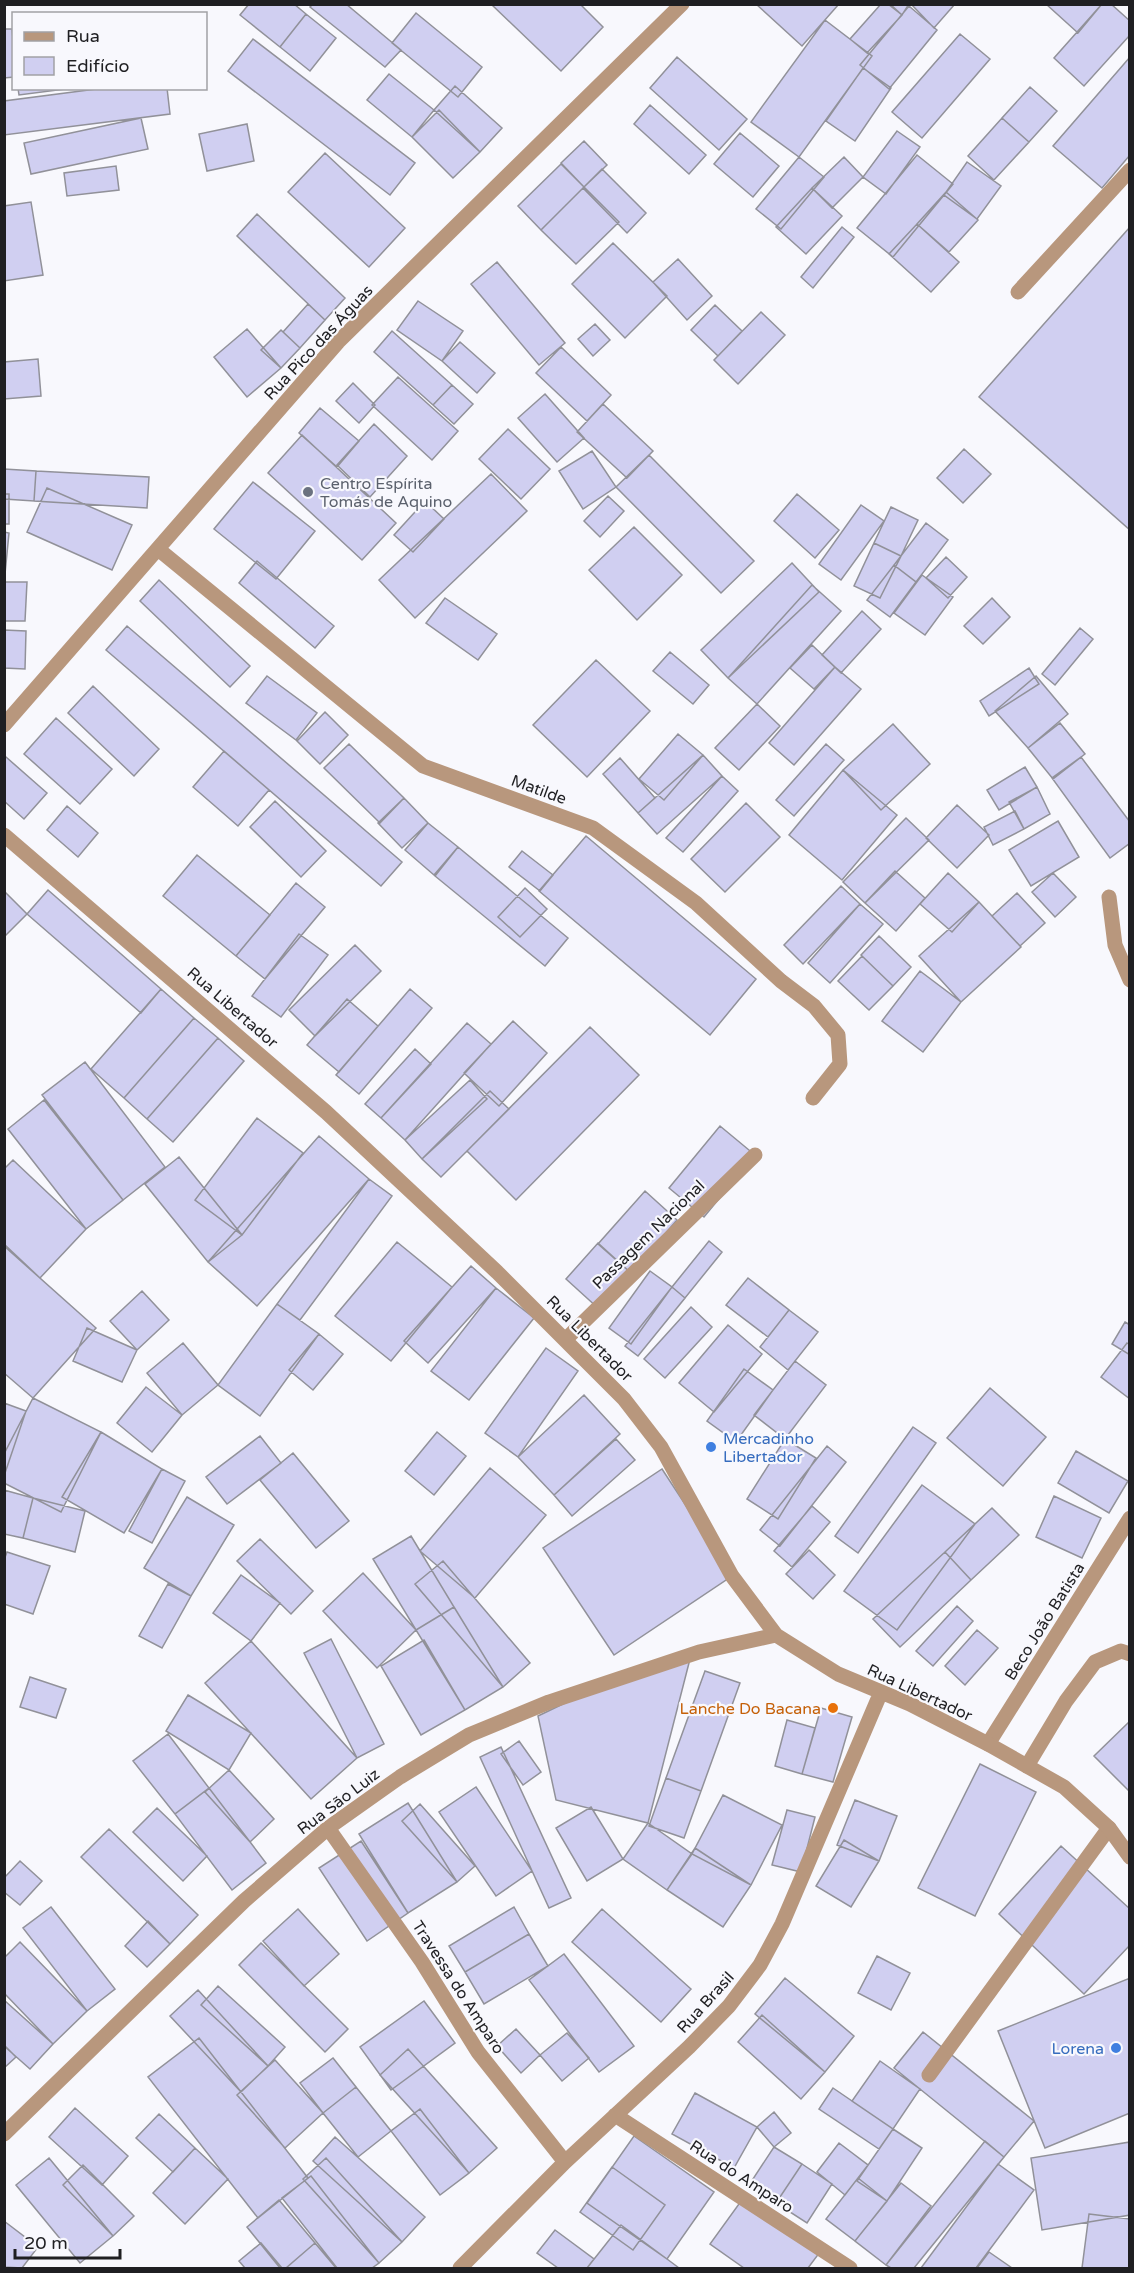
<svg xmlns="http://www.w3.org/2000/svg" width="1134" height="2273" font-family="'Varela Round',sans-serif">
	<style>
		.building { fill: #d0cff1; stroke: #919199; stroke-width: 1.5 }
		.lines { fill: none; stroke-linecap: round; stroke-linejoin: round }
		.service { stroke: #b8977d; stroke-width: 15 }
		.minor { stroke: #b8977d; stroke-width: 15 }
		.worship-dot { fill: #6b7280; stroke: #f8f8fd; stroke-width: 2 }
		.shop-dot { fill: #3f7fe0; stroke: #f8f8fd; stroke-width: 2 }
		.food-dot { fill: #e8710a; stroke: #f8f8fd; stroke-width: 2 }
		.labels { text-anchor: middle; stroke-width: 4.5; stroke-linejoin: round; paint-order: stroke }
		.street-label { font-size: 16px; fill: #1f1f22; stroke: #f8f8fd }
		.worship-label { font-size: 16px; fill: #5b616d; stroke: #f8f8fd; text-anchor: start }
		.shop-label { font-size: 16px; fill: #366cbe; stroke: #f8f8fd; text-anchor: start }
		.food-label { font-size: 16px; fill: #c56008; stroke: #f8f8fd; text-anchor: end }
	</style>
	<rect width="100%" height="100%" fill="#f8f8fd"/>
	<path class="building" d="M249,4h45l12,10 -26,33 -40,-32z
		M313,4h33l55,46 -16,17 -75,-60z
		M491,4h89l23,23 -42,44z
		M756,4h83l-37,42z
		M881,4h9l12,11 -35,38 -17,-14z
		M888,4h21l-7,11z
		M911,4h44l-21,24z
		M1046,4h56l-24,29z
		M1102,4h9l19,17v14l-46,51 -30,-28z
		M909,6l28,24 -48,59 -29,-24z
		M416,13l66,54 -24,30 -66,-54z
		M306,14l30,24 -26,33 -30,-24z
		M825,20l47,36 -73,101 -48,-35z
		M4,29h8l2,20v28l-10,1z
		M960,34l30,25 -68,79 -30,-26z
		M253,39l162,124 -25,32 -162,-124z
		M677,57l70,62 -28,31 -69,-62z
		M1130,57v98l-28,33 -49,-42z
		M863,68l28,20 -36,53 -29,-20z
		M389,74l45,36 -22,27 -45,-37z
		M455,86l47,42 -22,24 -46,-42z
		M1030,87l27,24 -28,31 -27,-24z
		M18,88h55l-54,7z
		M104,88h63l3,26 -166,21v-34z
		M650,105l56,50 -17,19 -55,-50z
		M439,110l41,42 -27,26 -41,-41z
		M141,118l7,31 -117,25 -7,-31z
		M1002,118l27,24 -35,38 -26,-24z
		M247,124l7,37 -47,10 -8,-37z
		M897,131l23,16 -34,47 -23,-17z
		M740,133l39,33 -26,31 -39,-33z
		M584,141l23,24 -23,22 -23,-24z
		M325,153l80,75 -36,39 -81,-75z
		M917,155l36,29 -60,73 -36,-29z
		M799,157l25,20 -43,52 -25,-20z
		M844,157l19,20 -31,31 -20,-20z
		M967,162l34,24 -24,33 -33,-24z
		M561,164l23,23 -43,43 -23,-24z
		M116,166l3,24 -52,6 -3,-23z
		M602,169l44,44 -19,20 -44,-45z
		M584,187l35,35 -43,42 -35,-34z
		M812,188l30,28 -36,38 -30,-27z
		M946,192l32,28 -29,32 -32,-28z
		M31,202l12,73 -39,6v-75z
		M257,214l88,84 -20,22 -88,-84z
		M917,224l42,38 -28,30 -42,-38z
		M842,227l12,10 -41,51 -12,-11z
		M1130,227v303l-151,-133z
		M613,243l54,53 -42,42 -53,-54z
		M678,259l34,37 -25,24 -34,-38z
		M497,262l68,81 -26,22 -68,-81z
		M418,301l45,30 -21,30 -45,-31z
		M308,304l17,16 -25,28 -17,-16z
		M715,305l27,26 -24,25 -27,-26z
		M761,312l24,23 -47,49 -24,-24z
		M595,324l15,16 -17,16 -15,-17z
		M247,329l34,39 -34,29 -33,-40z
		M281,330l19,18 -19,20 -20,-18z
		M392,331l60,54 -19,20 -59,-53z
		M460,342l35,31 -18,20 -35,-32z
		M561,347l50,48 -24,26 -51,-48z
		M38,359l3,37 -37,3v-37z
		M398,377l60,54 -26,29 -60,-55z
		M353,383l22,22 -16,18 -23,-22z
		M452,385l21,19 -19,20 -21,-19z
		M545,394l39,44 -27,24 -39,-44z
		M603,404l50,47 -26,27 -50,-46z
		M320,408l39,33 -22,26 -38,-34z
		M374,424l33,32 -37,41 -33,-32z
		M508,429l42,40 -29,30 -42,-40z
		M302,435l94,88 -34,37 -94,-87z
		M964,449l27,25 -28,29 -26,-25z
		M592,451l24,36 -33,22 -24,-38z
		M649,455l105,106 -33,32 -105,-106z
		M4,469l32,2 -2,30 -30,-2z
		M36,471l113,6 -2,31 -113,-7z
		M491,474l36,37 -112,107 -36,-38z
		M253,482l62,49 -39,48 -62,-50z
		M47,488l85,37 -20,45 -85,-38z
		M4,494h5v30h-5z
		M797,494l42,36 -24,28 -41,-37z
		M608,496l16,15 -24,26 -16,-16z
		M425,501l19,18 -31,33 -19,-17z
		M861,505l23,16 -43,59 -22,-16z
		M891,507l27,13 -17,36 -27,-13z
		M926,523l22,17 -32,42 -22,-17z
		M634,527l48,48 -45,45 -48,-50z
		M4,532l5,1 -4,41h-1z
		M874,543l27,13 -21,42 -26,-12z
		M946,557l21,20 -19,21 -22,-20z
		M257,561l77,65 -19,22 -76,-65z
		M792,563l27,29 -91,86 -27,-28z
		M894,565l22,17 -26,35 -23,-17z
		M922,575l31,22 -28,38 -31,-22z
		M159,580l91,86 -20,21 -90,-86z
		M4,582h23l-2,39h-21z
		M812,585l29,26 -84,93 -29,-26z
		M445,598l52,36 -19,26 -52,-37z
		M992,598l18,19 -27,27 -19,-18z
		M862,611l19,18 -40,44 -19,-18z
		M127,626l275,236 -21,24 -275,-236z
		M1080,628l13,11 -38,46 -13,-11z
		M4,630l22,1 -1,38 -21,-1z
		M812,645l23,22 -21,22 -24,-21z
		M670,652l39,33 -16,19 -40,-33z
		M596,660l54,51 -63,66 -54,-52z
		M835,667l26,22 -67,76 -25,-22z
		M1029,668l10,16 -50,32 -9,-15z
		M267,676l50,37 -21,27 -50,-37z
		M1036,676l32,38 -40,34 -33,-37z
		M93,686l66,63 -25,27 -66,-63z
		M757,704l23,22 -41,44 -24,-22z
		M325,712l23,23 -28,29 -23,-23z
		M56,718l56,51 -32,35 -56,-50z
		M1060,723l25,31 -32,25 -25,-31z
		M893,724l37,40 -49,46 -38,-40z
		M678,734l25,21 -39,45 -25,-21z
		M349,744l55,54 -24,25 -56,-55z
		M826,744l18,16 -50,56 -18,-16z
		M224,751l45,39 -31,36 -45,-39z
		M703,755l19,21 -65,58 -19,-21z
		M6,757l41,36 -23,26 -20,-18v-42z
		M1081,757l49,65v21l-20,15 -58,-80z
		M620,758l35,40 -17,15 -35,-39z
		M1025,767l12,20 -38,23 -12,-20z
		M843,770l54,45 -55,65 -53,-45z
		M722,776l16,15 -55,61 -17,-14z
		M1037,787l13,27 -26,15 -15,-27z
		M404,798l24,25 -26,25 -24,-25z
		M275,801l51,50 -25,26 -51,-50z
		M746,803l34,34 -55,55 -34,-33z
		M957,805l32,30 -32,33 -31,-30z
		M67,806l31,27 -20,24 -31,-27z
		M1015,811l9,18 -31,16 -9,-18z
		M906,818l23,22 -64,63 -22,-21z
		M1058,821l21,36 -48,29 -22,-36z
		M428,823l30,24 -24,28 -29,-25z
		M586,836l170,143 -46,56 -171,-144z
		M458,847l110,91 -23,28 -110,-90z
		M522,851l31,24 -13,16 -31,-24z
		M197,855l73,60 -34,41 -73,-60z
		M895,871l30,27 -29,33 -31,-28z
		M948,873l31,29 -27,30 -32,-28z
		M1053,873l23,24 -21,20 -23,-25z
		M296,883l29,24 -60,72 -29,-23z
		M841,886l19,18 -57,60 -19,-19z
		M525,888l22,21 -27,28 -22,-20z
		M48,890l113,99 -20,24 -114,-99z
		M4,891l23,23 -23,23z
		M1017,893l28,30 -25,23 -28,-30z
		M979,902l42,45 -60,55 -42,-46z
		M860,904l23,20 -53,59 -22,-20z
		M299,934l29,21 -47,62 -29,-21z
		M879,936l32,31 -18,19 -32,-31z
		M355,945l26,26 -66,65 -26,-26z
		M862,956l31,30 -24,24 -31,-29z
		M920,971l41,31 -38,50 -41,-31z
		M161,989l33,29 -70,80 -33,-29z
		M410,989l22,19 -73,86 -23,-19z
		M347,999l31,27 -39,46 -32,-27z
		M194,1018l24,20 -71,81 -23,-21z
		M513,1021l34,32 -48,53 -35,-33z
		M467,1023l24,21 -86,96 -24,-22z
		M590,1027l49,48 -123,125 -49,-49z
		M218,1038l26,23 -71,81 -26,-23z
		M415,1049l16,15 -50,54 -16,-14z
		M85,1062l80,105 -42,33 -81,-105z
		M470,1080l17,19 -65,60 -17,-19z
		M490,1091l19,18 -68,68 -19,-18z
		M44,1100l79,100 -37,29 -78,-100z
		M257,1118l46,35 -61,82 -47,-35z
		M720,1126l35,29 -51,62 -35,-29z
		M319,1136l50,43 -112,127 -49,-44z
		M179,1157l63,78 -34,27 -63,-78z
		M13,1160l73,69 -46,49 -36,-34v-75z
		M369,1179l23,17 -92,124 -23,-16z
		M645,1191l32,29 -46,53 -33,-29z
		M709,1241l13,11 -37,46 -13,-11z
		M397,1242l55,45 -61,74 -56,-45z
		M598,1243l33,30 -32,36 -33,-30z
		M4,1246l92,82 -63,70 -29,-25z
		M471,1266l25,22 -68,75 -24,-22z
		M650,1271l22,16 -41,57 -22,-16z
		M748,1278l41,32 -21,27 -42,-32z
		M672,1287l13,11 -47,58 -13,-10z
		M496,1288l38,30 -65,82 -38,-29z
		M142,1291l27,29 -32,30 -27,-29z
		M277,1304l42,30 -59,82 -42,-31z
		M691,1307l21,20 -47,51 -21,-19z
		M789,1310l29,22 -30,38 -28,-23z
		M1125,1322l5,3v30l-18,-11z
		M728,1325l34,29 -48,58 -35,-29z
		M87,1328l50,22 -15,32 -49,-21z
		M319,1334l24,20 -30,36 -24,-20z
		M183,1343l35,42 -36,30 -35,-42z
		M1127,1343l3,2v54l-29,-22z
		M546,1348l32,23 -60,86 -33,-24z
		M795,1361l31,24 -41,54 -31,-24z
		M744,1369l29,21 -37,52 -29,-21z
		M146,1387l36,28 -30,37 -35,-29z
		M990,1388l56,49 -43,49 -56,-48z
		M584,1395l36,39 -66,61 -36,-38z
		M33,1398l68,34 -40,80 -57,-29v-29z
		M4,1403l22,8 -22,65z
		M913,1427l23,16 -78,110 -23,-17z
		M101,1432l61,37 -38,64 -62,-36z
		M437,1432l29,24 -32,39 -29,-24z
		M260,1436l21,27 -54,41 -21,-27z
		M616,1439l19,21 -63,56 -18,-21z
		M785,1439l31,19 -38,61 -31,-20z
		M827,1446l19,16 -66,84 -20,-16z
		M1076,1451l52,30 -19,32 -51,-30z
		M293,1453l56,68 -33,27 -56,-68z
		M490,1468l56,47 -71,83 -55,-47z
		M162,1469l23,12 -33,62 -23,-12z
		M662,1469l70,107 -118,79 -71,-107z
		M922,1485l53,39 -78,106 -53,-39z
		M4,1490l29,8 -10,40 -19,-4z
		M1054,1496l47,22 -19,40 -46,-21z
		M187,1497l47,28 -43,71 -47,-28z
		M33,1498l52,13 -10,41 -52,-14z
		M812,1506l18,16 -38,45 -18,-16z
		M992,1508l27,27 -48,45 -26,-28z
		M411,1536l43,71 -38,23 -43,-71z
		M260,1539l53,52 -22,23 -54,-53z
		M809,1550l26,25 -22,24 -27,-25z
		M7,1552l43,14 -17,48 -29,-10v-44z
		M945,1552l26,28 -71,67 -27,-28z
		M443,1561l87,102 -27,24 -88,-103z
		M363,1573l53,57 -39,38 -54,-57z
		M241,1575l39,28 -29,38 -38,-28z
		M168,1584l23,12 -29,52 -23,-12z
		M957,1606l16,15 -40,45 -17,-15z
		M454,1607l49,80 -38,23 -49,-80z
		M977,1630l21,18 -33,37 -20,-19z
		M331,1639l53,105 -27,14 -53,-105z
		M424,1640l41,70 -44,25 -40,-69z
		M251,1641l106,117 -46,41 -106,-116z
		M690,1659l-42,164 -92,-23 -18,-84 54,-26z
		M705,1671l35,12 -39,108 -35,-13z
		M30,1677l36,12 -10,29 -36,-11z
		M188,1695l63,38 -22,37 -63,-39z
		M821,1708l31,9 -19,65 -31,-8z
		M787,1720l28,8 -13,46 -27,-8z
		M1130,1721v71l-36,-36z
		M168,1734l41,54 -34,26 -42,-53z
		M519,1741l22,31 -18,13 -22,-31z
		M501,1747l70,151 -22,10 -69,-151z
		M980,1764l56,28 -61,124 -57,-28z
		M229,1770l45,49 -24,23 -45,-50z
		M666,1778l35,13 -17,47 -35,-12z
		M476,1787l56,84 -36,25 -57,-84z
		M209,1788l57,75 -34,27 -57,-76z
		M723,1795l59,30 -31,60 -59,-31z
		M855,1800l42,16 -18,45 -42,-16z
		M408,1803l49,79 -49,31 -49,-79z
		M420,1804l55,62 -18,16 -55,-61z
		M591,1807l32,52 -36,22 -31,-53z
		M157,1808l50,48 -24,25 -50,-49z
		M787,1810l28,7 -14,55 -29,-7z
		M648,1823l44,31 -25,36 -44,-31z
		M109,1829l89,86 -28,29 -89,-87z
		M844,1840l35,21 -28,46 -35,-21z
		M361,1841l47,72 -41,28 -48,-73z
		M1061,1846l69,63v36l-46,49 -85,-80z
		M695,1848l56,37 -28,42 -56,-37z
		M20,1861l22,20 -22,24 -16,-13v-14z
		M51,1907l64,82 -28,22 -64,-83z
		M514,1907l15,27 -64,38 -16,-26z
		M298,1909l41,45 -35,32 -41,-45z
		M602,1909l89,80 -30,33 -89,-80z
		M148,1921l22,23 -23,23 -22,-21z
		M529,1934l19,32 -64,38 -19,-32z
		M20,1942l67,69 -34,33 -49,-51v-35z
		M261,1943l87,86 -23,23 -86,-87z
		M564,1954l70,92 -35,26 -70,-92z
		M877,1956l33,17 -19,37 -33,-17z
		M785,1978l69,58 -29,36 -70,-58z
		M1130,1978v135l-85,35 -47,-117z
		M218,1986l67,61 -17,19 -67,-61z
		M198,1990l70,76 -27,26 -71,-76z
		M4,2000l49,44 -23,25 -26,-23z
		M424,2001l31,42 -64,47 -31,-43z
		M762,2015l63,57 -24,27 -63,-57z
		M516,2029l24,26 -19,18 -24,-27z
		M923,2032l111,89 -30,36 -110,-89z
		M567,2033l22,25 -27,23 -22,-26z
		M199,2038l109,140 -50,40 -110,-141z
		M4,2045l12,12 -12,11z
		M408,2049l89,99 -28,25 -89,-98z
		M333,2058l23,29 -33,26 -23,-30z
		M275,2060l48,53 -38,35 -48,-53z
		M880,2061l40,28 -27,40 -41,-28z
		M356,2087l35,44 -33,26 -35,-44z
		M833,2088l60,41 -14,20 -60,-40z
		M695,2093l62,34 -23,41 -62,-34z
		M75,2108l53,48 -26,29 -53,-48z
		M420,2109l49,64 -29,22 -49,-64z
		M774,2112l17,21 -17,14 -17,-20z
		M159,2114l36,34 -22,24 -37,-34z
		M893,2129l29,19 -35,53 -30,-20z
		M634,2136l80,56 -47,67 -80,-56z
		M335,2137l90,80 -23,25 -89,-81z
		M985,2141l19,16 -90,111h-23l-5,-3z
		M1130,2142v73l-88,15 -11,-72z
		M839,2143l29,22 -23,30 -28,-23z
		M774,2147l28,17 -26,39 -27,-18z
		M195,2148l33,31 -43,45 -32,-31z
		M49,2158l64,78 -33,27 -64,-78z
		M326,2158l76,84 -23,21 -76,-84z
		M802,2164l30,20 -25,39 -31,-20z
		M998,2164l36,26 -58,78h-55z
		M83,2165l51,51 -21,20 -50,-51z
		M612,2167l53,38 -32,45 -53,-38z
		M311,2176l68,87 -7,5h-35l-55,-70z
		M858,2178l29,23 -32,40 -29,-22z
		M901,2183l30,23 -45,59 -31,-24z
		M744,2197l76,55 -12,16h-64l-34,-24z
		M279,2200l36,43 -29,25h-6l-33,-41z
		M1089,2214l41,5v49h-48z
		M4,2221l34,26 -16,21 -18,-1z
		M621,2225l46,34 12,9h-92z
		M555,2230l39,29 -7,9h-29l-21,-15z
		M261,2243l21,25h-37l-6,-7z
		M315,2243l21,25h-50z
		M989,2252l23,16h-35z"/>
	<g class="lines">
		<path class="service" d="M1018,292l112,-122
			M1109,897l6,48 15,35
			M566,1339l189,-184
			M988,1744l142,-226
			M1027,1766l39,-65 29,-39 26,-11 9,3
			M929,2075l180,-247"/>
		<path class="minor" d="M158,549l265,217 170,62 103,75 85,78 33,25 24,29 2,29 -27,34
			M4,725l334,-383 344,-338
			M4,835l322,277 171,160 127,127 37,48 71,129 44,59 62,39 72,30 78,40 76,43 45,41 21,29
			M328,1828l94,134 56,90 87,110
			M615,2115l235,153
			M4,2134l240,-233 84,-73 72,-51 69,-42 80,-33 150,-50 77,-17
			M460,2268l105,-106 124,-115 40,-41 31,-41 22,-41 99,-232"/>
	</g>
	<circle class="worship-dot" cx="308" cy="492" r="6"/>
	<g class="shop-dot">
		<circle cx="711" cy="1447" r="6"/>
		<circle cx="1116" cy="2048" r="6"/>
	</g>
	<circle class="food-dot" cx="833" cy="1708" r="6"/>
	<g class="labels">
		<g class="street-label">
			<text transform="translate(318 342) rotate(-47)" y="6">Rua Pico das Águas</text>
			<text transform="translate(539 789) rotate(20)" y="6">Matilde</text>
			<text transform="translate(233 1007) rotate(41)" y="6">Rua Libertador</text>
			<text transform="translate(648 1234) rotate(-44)" y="6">Passagem Nacional</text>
			<text transform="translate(590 1338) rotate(45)" y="6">Rua Libertador</text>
			<text transform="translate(1044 1621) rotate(-58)" y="6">Beco João Batista</text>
			<text transform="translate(920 1692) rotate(25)" y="6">Rua Libertador</text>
			<text transform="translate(338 1801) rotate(-37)" y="6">Rua São Luiz</text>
			<text transform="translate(459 1987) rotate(57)" y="6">Travessa do Amparo</text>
			<text transform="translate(705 2002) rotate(-48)" y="6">Rua Brasil</text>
			<text transform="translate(742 2176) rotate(33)" y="6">Rua do Amparo</text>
		</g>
		<g class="worship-label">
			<text x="320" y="489">Centro Espírita<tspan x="320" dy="18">Tomás de Aquino</tspan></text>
		</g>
		<g class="shop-label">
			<text x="723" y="1444">Mercadinho<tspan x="723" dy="18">Libertador</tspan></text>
			<text x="1104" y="2054" text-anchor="end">Lorena</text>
		</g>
		<g class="food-label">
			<text x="821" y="1714">Lanche Do Bacana</text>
		</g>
	</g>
	<rect width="1134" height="2273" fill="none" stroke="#1f1f22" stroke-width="12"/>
	<rect x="12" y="12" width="195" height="78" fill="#f8f8fd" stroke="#a1a1a5" stroke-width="1.5"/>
	<rect x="24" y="32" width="30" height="9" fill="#b8977d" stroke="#a1a1a5" stroke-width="1.5"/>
	<text x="66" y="42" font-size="18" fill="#1f1f22">Rua</text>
	<rect x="24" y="57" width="30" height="18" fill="#d0cff1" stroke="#a1a1a5" stroke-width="1.5"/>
	<text x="66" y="72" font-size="18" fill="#1f1f22">Edifício</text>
	<path d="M15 2249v9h105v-9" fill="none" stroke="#1f1f22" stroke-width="3"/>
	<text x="24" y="2249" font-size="18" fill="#1f1f22" stroke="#f8f8fd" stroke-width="4.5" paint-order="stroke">20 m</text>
</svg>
